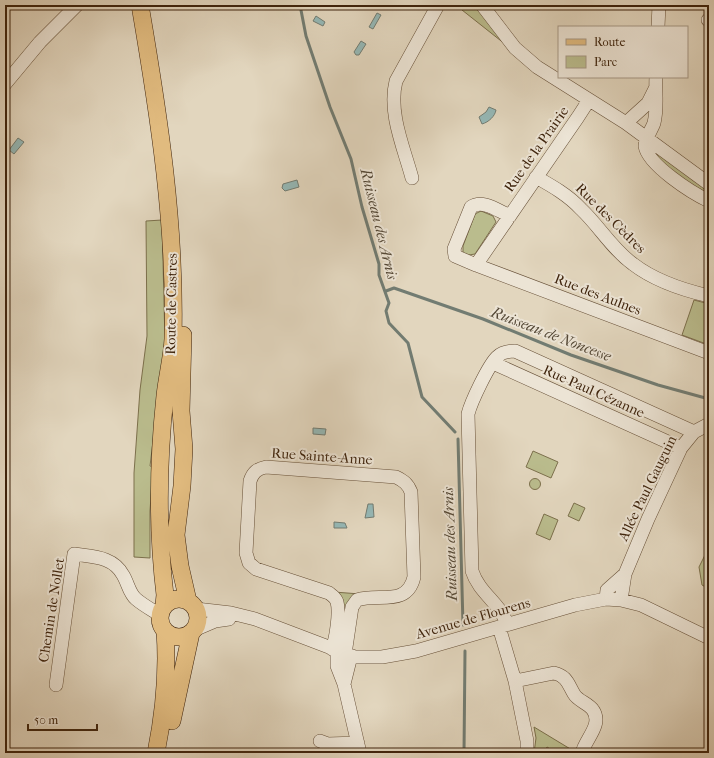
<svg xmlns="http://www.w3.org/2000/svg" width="714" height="758" font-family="'IM FELL French Canon',serif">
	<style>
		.green { fill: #babc8d; stroke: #7c704c }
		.water { fill: #95b8b6; stroke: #727c72 }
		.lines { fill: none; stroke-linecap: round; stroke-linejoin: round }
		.stream { stroke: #727c72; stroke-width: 3 }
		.minor-casing { stroke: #675038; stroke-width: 14 }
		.major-casing { stroke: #3e230c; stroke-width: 18 }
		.minor { stroke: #ece4d5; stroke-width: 13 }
		.major { stroke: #e1bb7f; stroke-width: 17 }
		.labels { text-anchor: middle; stroke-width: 4; stroke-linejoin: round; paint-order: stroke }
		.street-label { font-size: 14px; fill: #3e230c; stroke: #ece4d5 }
		.water-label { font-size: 15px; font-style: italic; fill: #544836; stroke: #ece4d5 }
	</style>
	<rect width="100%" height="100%" fill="#e2d6be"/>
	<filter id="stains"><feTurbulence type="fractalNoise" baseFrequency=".005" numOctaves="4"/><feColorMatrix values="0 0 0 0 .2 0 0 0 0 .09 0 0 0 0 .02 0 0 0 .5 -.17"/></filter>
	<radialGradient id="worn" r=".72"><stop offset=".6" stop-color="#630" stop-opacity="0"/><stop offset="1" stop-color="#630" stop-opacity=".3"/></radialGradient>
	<path class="green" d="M473,5l3,2 34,41 -48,-38 -3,-4z
		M656,150l38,31 15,9v7l-45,-29 -11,-17z
		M481,211l12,5 3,6 -21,32 -6,1 -6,-2v-7l12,-32z
		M162,220l3,123 -15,123 3,1 -3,44v47l-16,-1v-84l6,-83 7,-54 -1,-115z
		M694,300l15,4v41l-27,-10z
		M533,451l25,11 -7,16 -25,-11z
		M529.5 484a5.5 5.5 0 1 1 11 0a5.5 5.5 0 1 1-11 0Z
		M574,503l11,5 -6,13 -11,-5z
		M544,514l14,6 -8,20 -14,-6z
		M709,547v42l-7,-4 -3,-18z
		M334,592l26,2 -14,44z
		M534,727l38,23 -2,3h-13l-10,-6 -4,6h-9l2,-15z"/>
	<path class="water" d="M377,13l4,2 -8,14 -4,-2z
		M316,16l9,6 -2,4 -10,-5z
		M361,41l5,3 -7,11h-3l-2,-3z
		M489,107l7,3c-1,6 -7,12 -14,14l-3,-7 7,-5z
		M18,138l6,4 -10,12 -5,-4z
		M297,180l2,7 -14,4 -3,-3 1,-4z
		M313,428l13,1 -1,6 -12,-1z
		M368,504h5l1,13 -9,1z
		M334,522l11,1 2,5h-13z"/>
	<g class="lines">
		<path class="stream" d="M300,5l6,31 24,71 21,52 11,48 17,57v11l10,28 -3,8 3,12 19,20 14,54 33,35
			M386,291l8,-3 89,31 88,36 87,30 51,14
			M458,439l5,186
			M464,753l1,-102"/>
		<g class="minor-casing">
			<path id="minor" d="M482,5l33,43 22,19 89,56 83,61
				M708,20h1
				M658,27l1,-22
				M656,77c-1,15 2,30 -2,46 -2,6 -9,16 -9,23 3,19 47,47 64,55
				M5,84l35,-42 37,-37
				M626,123l22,-20 7,-14
				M536,177c16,9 32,18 45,32 19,18 31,40 52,55 22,17 50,26 76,32
				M412,178c-8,-30 -24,-65 -16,-97l42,-76
				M510,216c-12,-5 -27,-17 -39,-9l-17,42 1,7 21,9 102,-148 11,-17
				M476,265l233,88
				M493,363l188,85
				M606,599l1,-9 18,-16
				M621,600l4,-26 23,-55 33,-71 13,-16 15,-8
				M196,609l35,4 24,6 100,38h27l34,-6 159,-46 31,-6 15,1 20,5 68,33
				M507,624c-6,-20 -28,-31 -35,-53l-4,-157c3,-12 20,-48 29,-57 5,-5 11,-6 18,-6l179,81
				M499,627l16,54 12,60v12
				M194,630l21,-9 14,-2
				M332,649c4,-10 8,-37 5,-47 -1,-4 -4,-6 -8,-9l-73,-24 -7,-6 -3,-10 4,-72c3,-9 7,-12 16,-14l130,10c8,4 12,7 15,15l3,85c-7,30 -35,16 -57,23l-5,7 -7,47
				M337,651v15l7,18 16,69
				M515,681l39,-8c13,3 14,11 20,21 4,7 14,9 19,16 10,15 -8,29 -11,43
				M344,684l7,-28
				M56,685l18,-131c18,3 39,2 49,21 5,8 6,18 13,24 7,6 16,11 24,16
				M320,741l8,3 30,-1"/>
		</g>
		<g class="major-casing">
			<path id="major" d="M140,5c19,111 36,221 33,334 -1,19 -6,38 -8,57 -7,66 -8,133 0,199l-1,10
				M183,335l-2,76 3,38 -2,37 -6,49 4,31 8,35
				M160 618a19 19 0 1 1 38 0a19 19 0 1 1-38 0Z
				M172,721l19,-88
				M156,753c8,-40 12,-81 9,-122"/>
		</g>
		<use href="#minor" class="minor"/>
		<use href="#major" class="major"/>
	</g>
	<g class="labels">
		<g class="street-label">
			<text transform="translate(536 149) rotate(-55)" y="5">Rue de la Prairie</text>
			<text transform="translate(611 218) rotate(45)" y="5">Rue des Cèdres</text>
			<text transform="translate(598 294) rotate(21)" y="5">Rue des Aulnes</text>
			<text transform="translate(171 304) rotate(-89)" y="5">Route de Castres</text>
			<text transform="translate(594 391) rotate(24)" y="5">Rue Paul Cézanne</text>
			<text transform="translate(322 456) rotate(4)" y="5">Rue Sainte-Anne</text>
			<text transform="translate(647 488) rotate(-64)" y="5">Allée Paul Gauguin</text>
			<text transform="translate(51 610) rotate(-81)" y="5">Chemin de Nollet</text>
			<text transform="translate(473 618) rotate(-16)" y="5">Avenue de Flourens</text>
		</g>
		<g class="water-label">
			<text transform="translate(379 224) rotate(76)" y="5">Ruisseau des Arnis</text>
			<text transform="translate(551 334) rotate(21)" y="5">Ruisseau de Noncesse</text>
			<text transform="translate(450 544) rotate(-92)" y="5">Ruisseau des Arnis</text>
		</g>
	</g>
	<rect width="714" height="758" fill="none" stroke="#e2d6be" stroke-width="20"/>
	<rect x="6" y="6" width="702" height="746" fill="none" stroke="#3e230c" stroke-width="2"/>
	<rect x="10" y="10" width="694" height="738" fill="none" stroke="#3e230c"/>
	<rect x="558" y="26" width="130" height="52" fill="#ece4d5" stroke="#a69785"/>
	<rect x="566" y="39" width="20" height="6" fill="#e1bb7f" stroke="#a69785"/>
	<text x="594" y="46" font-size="12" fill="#3e230c">Route</text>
	<rect x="566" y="56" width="20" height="12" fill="#babc8d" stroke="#a69785"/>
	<text x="594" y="66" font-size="12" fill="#3e230c">Parc</text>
	<path d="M28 724v6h69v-6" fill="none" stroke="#3e230c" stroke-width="2"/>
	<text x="34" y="724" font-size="12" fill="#3e230c" stroke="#ece4d5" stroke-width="3" paint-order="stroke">50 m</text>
	<rect width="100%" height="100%" filter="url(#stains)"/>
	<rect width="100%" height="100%" fill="url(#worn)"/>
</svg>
